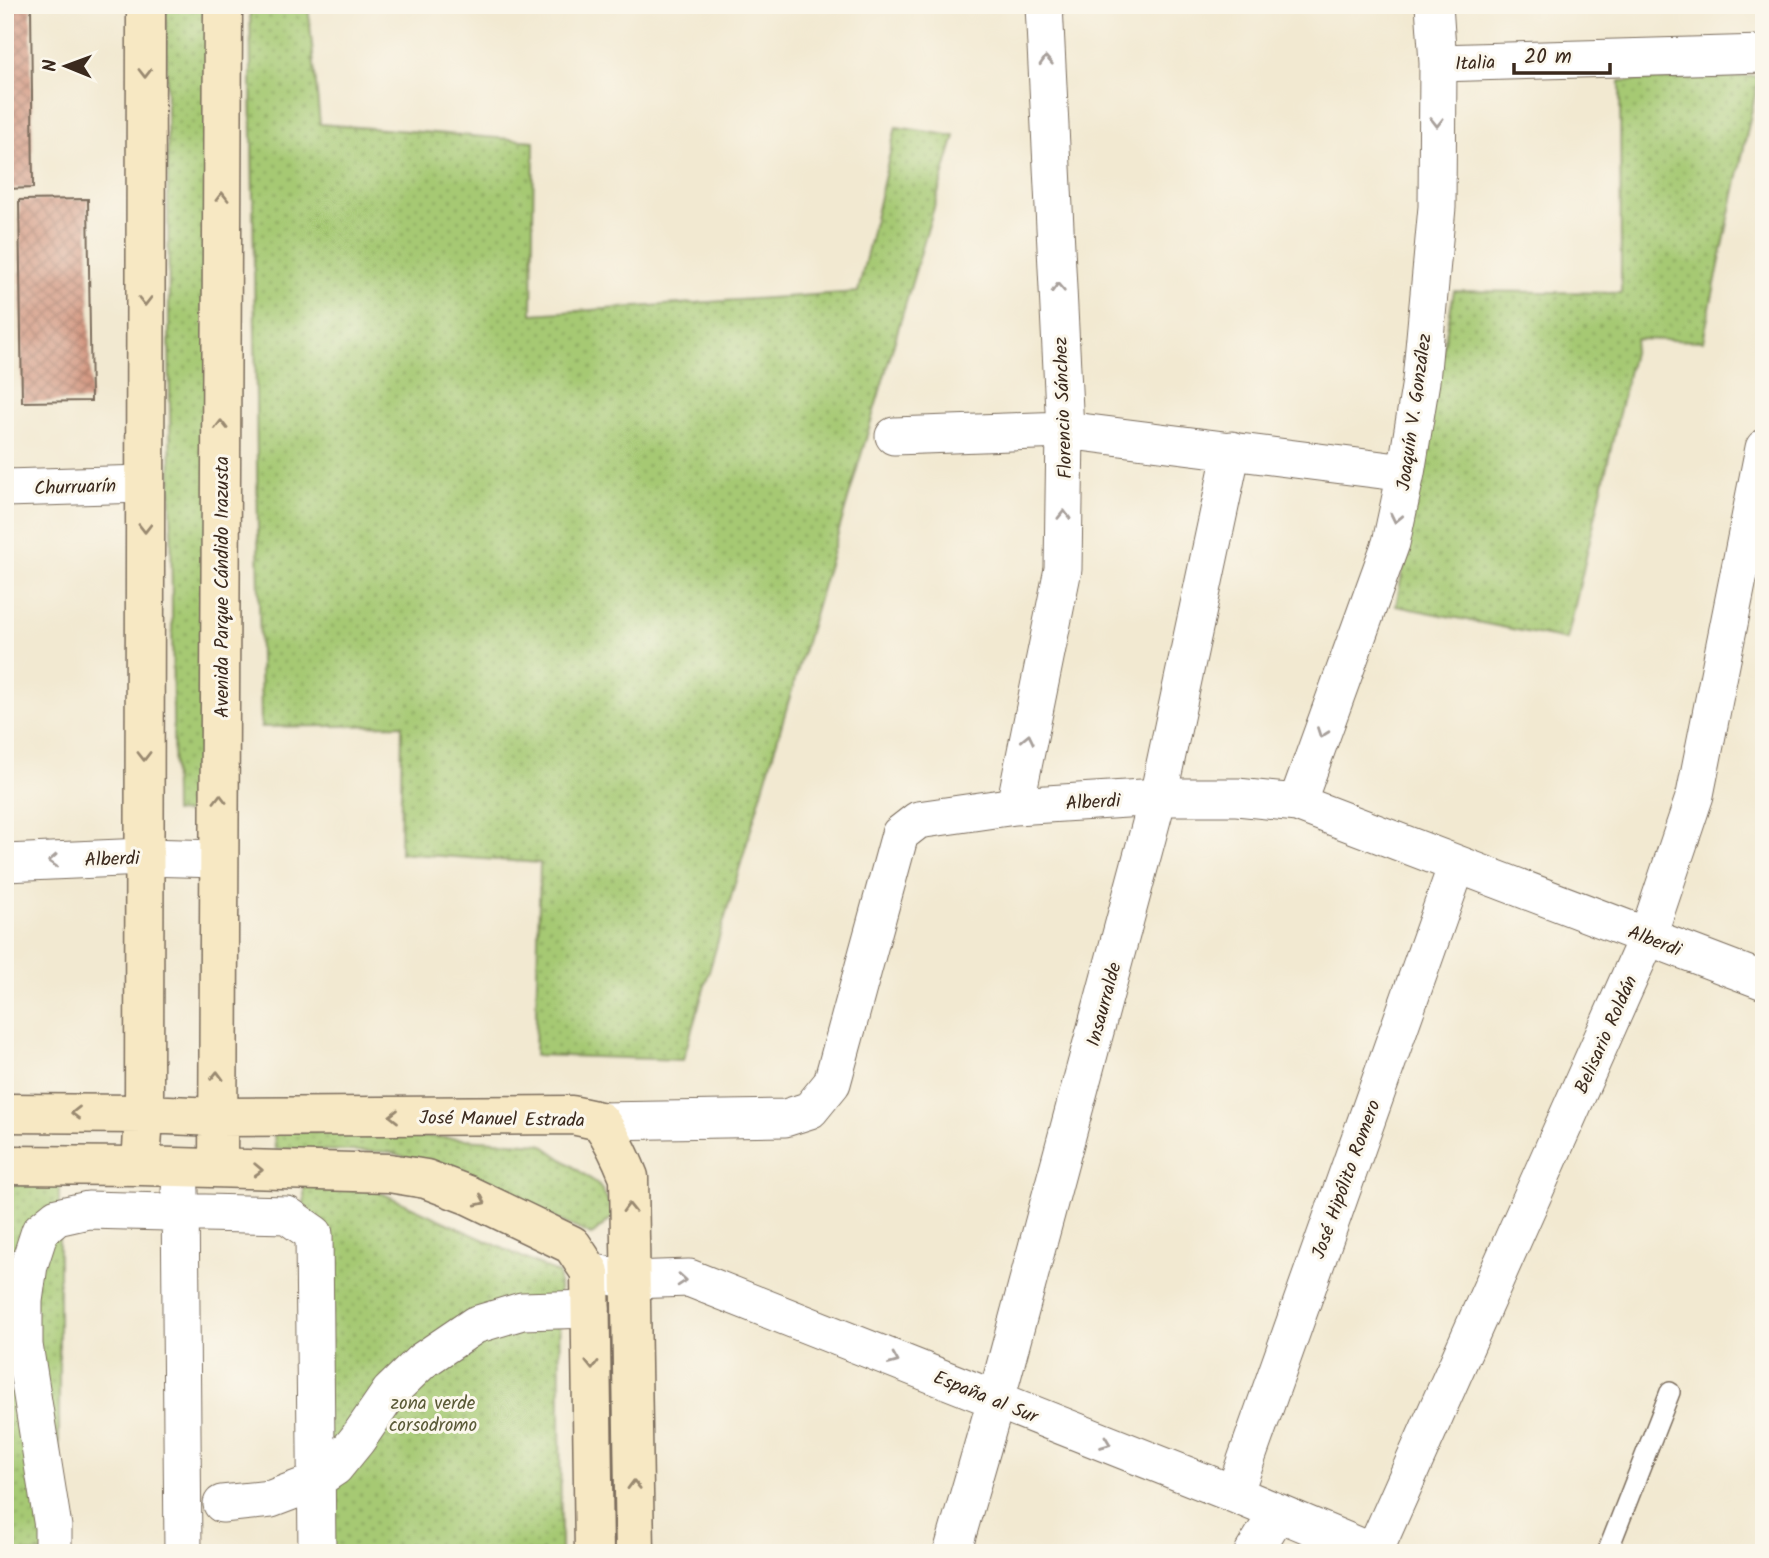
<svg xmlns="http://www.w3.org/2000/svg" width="1769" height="1558" font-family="Kalam,sans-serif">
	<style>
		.green { fill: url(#green-dots); stroke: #707a48; stroke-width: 2 }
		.building { fill: url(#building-cross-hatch) }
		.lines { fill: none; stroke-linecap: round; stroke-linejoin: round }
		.lane-casing { stroke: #7b6d5d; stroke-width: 22 }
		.street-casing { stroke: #7b6d5d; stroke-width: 39 }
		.secondary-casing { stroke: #7b6d5d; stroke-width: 41 }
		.lane { stroke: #fff; stroke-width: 19 }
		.street { stroke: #fff; stroke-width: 37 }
		.secondary { stroke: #f7e8c3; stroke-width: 38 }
		.oneway { stroke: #a79f9a }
		.oneway2 { stroke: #998970 }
		.labels { text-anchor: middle; stroke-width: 6; stroke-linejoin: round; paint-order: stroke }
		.street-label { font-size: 19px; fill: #3b2a1e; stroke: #fbf7ec }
		.park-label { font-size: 19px; fill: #5b5a38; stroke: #fbf7ec }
	</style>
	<defs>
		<pattern id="green-dots" width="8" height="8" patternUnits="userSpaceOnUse" patternTransform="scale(1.75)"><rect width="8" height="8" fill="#a6c973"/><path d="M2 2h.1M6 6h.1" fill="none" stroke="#88a35e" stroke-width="1.8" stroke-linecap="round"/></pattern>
		<pattern id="building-cross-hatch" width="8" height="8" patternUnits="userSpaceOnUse" patternTransform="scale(1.75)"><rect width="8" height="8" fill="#d39983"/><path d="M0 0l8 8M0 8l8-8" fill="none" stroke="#ac7d6b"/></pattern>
	</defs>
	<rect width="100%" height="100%" fill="#fbf7ec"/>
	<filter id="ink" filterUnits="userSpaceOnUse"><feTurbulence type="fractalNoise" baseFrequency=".0143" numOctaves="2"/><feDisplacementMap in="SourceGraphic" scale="14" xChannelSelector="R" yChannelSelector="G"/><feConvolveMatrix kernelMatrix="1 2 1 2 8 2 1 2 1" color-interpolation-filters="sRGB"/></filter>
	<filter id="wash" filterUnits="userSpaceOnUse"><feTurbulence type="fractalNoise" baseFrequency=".00686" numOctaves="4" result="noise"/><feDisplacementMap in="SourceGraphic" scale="28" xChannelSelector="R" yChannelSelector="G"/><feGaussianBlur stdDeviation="1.57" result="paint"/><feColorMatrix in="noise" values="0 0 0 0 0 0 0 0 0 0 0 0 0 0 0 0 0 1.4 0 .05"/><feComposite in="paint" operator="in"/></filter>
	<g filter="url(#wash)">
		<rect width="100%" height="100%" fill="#f2e9d1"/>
		<path class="green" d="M166,5h48l13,809 -53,-2z
			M250,5h58l12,119 214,17 -2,173 326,-22 38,-165 59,9 -272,924 -148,-5 5,-192 -140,-10 2,-128 -141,2z
			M1759,76l-56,265 -67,-2 -69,301 -171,-34 58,-315 167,2 -1,-212z
			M274,1130l113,4 154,10 58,41 17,29 -24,21 -148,-65 -54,-18 -115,-3z
			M5,1185h54v368h-54z
			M304,1185h60l195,89 2,279h-254z"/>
		<g id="blocks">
			<path class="building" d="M5,5h26l2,183 -28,1z
				M88,199l3,202 -69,1 -3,-202z"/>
		</g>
	</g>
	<g filter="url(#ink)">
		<use href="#blocks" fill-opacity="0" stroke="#7b6d5d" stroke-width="2"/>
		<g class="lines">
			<g class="lane-casing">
				<path id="lane" d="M1607,1553l63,-161"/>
			</g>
			<g class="street-casing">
				<path id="street" d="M1438,63l326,-9
					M894,436l171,-6 341,43
					M5,488l140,-4
					M1297,803l94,-260 15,-70 15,-92 16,-174 1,-144 -4,-58
					M1015,806l48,-237 2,-139 -21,-425
					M5,863l139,-6 75,2
					M600,1121l185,-3 25,-8 22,-27 68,-249 18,-14 97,-14 143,-9h79l60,6 467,178
					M180,1190l3,363
					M590,1272l40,8 59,-2 545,216 141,59
					M1234,1494l223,-629
					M222,1504l49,-5 37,-14 27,-18 22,-27 33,-48 32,-31 53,-36 47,-14 69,-2
					M1374,1552l273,-614 48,-143 69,-347
					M53,1553v-26l-29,-182v-44l5,-36 11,-34 17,-14 31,-7 199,5 27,19 3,319
					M952,1553l44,-153 162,-603 74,-347
					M1253,1553l25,-41"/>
			</g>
			<g class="secondary-casing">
				<path id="secondary" d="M5,1113l139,1 73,3 355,-2 28,6c13,18 21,36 29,56l6,376
					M5,1165l136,1 248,7 37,6 42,16 104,50 18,27 4,281
					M141,1166l3,-52 2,-1109
					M218,1168l5,-1163"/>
			</g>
			<use href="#lane" class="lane"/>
			<use href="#street" class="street"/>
			<use href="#secondary" class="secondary"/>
		</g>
		<defs><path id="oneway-chevron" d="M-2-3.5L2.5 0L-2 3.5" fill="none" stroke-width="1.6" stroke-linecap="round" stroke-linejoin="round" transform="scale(1.75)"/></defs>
		<g class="oneway">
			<use href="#oneway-chevron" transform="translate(1046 61) rotate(-93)"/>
			<use href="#oneway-chevron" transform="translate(1437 122) rotate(90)"/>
			<use href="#oneway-chevron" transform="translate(1058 288) rotate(-93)"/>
			<use href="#oneway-chevron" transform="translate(1064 515) rotate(-89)"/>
			<use href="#oneway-chevron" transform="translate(1396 518) rotate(102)"/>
			<use href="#oneway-chevron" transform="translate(1322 733) rotate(110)"/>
			<use href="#oneway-chevron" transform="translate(1028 739) rotate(-78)"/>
			<use href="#oneway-chevron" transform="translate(53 861) rotate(177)"/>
			<use href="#oneway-chevron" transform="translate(682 1280) rotate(4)"/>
			<use href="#oneway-chevron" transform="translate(894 1360) rotate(22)"/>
			<use href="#oneway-chevron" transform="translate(1106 1443) rotate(21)"/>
		</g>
		<g class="oneway2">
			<use href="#oneway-chevron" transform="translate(145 73) rotate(90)"/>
			<use href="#oneway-chevron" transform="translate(222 197) rotate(-90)"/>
			<use href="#oneway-chevron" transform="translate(145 301) rotate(90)"/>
			<use href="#oneway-chevron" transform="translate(221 425) rotate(-90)"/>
			<use href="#oneway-chevron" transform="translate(145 528) rotate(90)"/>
			<use href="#oneway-chevron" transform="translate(144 756) rotate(90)"/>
			<use href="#oneway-chevron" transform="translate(220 799) rotate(-90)"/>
			<use href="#oneway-chevron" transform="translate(217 1076) rotate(-89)"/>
			<use href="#oneway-chevron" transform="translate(76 1113) rotate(-180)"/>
			<use href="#oneway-chevron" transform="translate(394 1116) rotate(180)"/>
			<use href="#oneway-chevron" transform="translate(258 1170) rotate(2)"/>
			<use href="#oneway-chevron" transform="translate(481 1201) rotate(25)"/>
			<use href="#oneway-chevron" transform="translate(629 1208) rotate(-91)"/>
			<use href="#oneway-chevron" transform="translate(592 1365) rotate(89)"/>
			<use href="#oneway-chevron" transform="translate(634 1485) rotate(-91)"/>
		</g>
	</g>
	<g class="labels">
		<g class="street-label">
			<text transform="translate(1475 62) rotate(-2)" y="7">Italia</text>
			<text transform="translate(1062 408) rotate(-92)" y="7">Florencio Sánchez</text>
			<text transform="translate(1413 412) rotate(-82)" y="7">Joaquín V. González</text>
			<text transform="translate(75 486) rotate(-2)" y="7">Churruarín</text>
			<text transform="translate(221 587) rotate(-90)" y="7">Avenida Parque Cándido Irazusta</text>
			<text transform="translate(1093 801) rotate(-3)" y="7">Alberdi</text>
			<text transform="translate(112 858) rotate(-2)" y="7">Alberdi</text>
			<text transform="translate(1655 940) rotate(21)" y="7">Alberdi</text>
			<text transform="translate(1103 1004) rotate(-75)" y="7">Insaurralde</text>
			<text transform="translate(1605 1034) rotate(-66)" y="7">Belisario Roldán</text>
			<text transform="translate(502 1118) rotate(1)" y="7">José Manuel Estrada</text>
			<text transform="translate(1345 1179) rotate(-70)" y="7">José Hipólito Romero</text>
			<text transform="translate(986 1396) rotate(22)" y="7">España al Sur</text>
		</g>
		<g class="park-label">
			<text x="433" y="1409">zona verde<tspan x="433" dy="22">corsodromo</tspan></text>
		</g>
	</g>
	<rect width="1769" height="1558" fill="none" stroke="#fbf7ec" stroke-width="28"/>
	<g transform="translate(66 66) rotate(271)" stroke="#fbf7ec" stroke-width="5" paint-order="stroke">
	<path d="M0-5L12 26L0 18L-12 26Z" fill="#3b2a1e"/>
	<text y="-10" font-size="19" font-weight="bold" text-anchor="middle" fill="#3b2a1e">N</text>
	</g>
	<path d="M1514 63v10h96v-10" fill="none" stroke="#3b2a1e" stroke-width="3.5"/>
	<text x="1524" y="63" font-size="21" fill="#3b2a1e" stroke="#fbf7ec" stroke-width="5" paint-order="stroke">20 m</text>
</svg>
